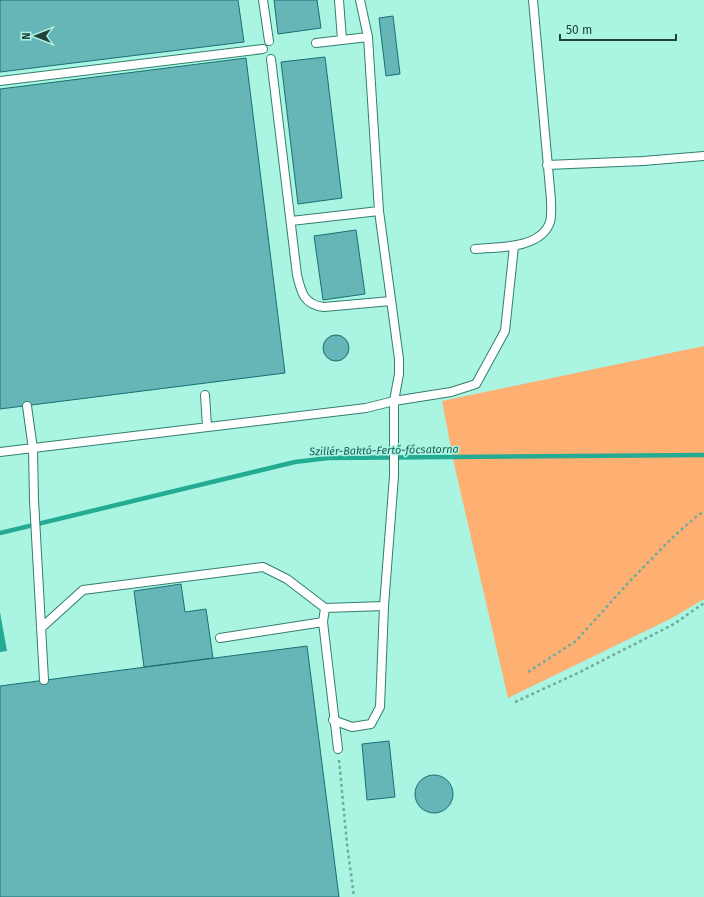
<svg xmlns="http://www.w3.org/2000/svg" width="704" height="897" font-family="'Fira Sans',sans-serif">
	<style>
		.green { fill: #feaf72 }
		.water { fill: #24ab94 }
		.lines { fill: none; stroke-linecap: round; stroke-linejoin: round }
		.stream { stroke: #24ab94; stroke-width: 4.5 }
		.building { fill: #66b5b7; stroke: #197073 }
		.service-casing { stroke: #337e6f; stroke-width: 10 }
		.path { stroke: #73ab9d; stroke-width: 2.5; stroke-dasharray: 3 3; stroke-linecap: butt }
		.service { stroke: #fff; stroke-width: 8 }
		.labels { text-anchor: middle; stroke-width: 3; stroke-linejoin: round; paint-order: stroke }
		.water-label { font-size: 11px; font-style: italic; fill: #1b5f52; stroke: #aaf4e2 }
	</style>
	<rect width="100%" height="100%" fill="#aaf4e2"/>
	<path class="green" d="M704,346v253l-32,19 -164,80 -53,-230 -13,-67z"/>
	<path class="water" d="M0,612l7,39 -7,1z"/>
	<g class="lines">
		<path class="stream" d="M0,533l295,-71 33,-4 376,-3"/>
	</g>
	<path class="building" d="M0,0h238l6,42 -244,30z
		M274,0h43l4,28 -43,6z
		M393,16l7,58 -14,2 -7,-58z
		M325,57l17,141 -44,6 -17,-142z
		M246,58l39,315 -285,36v-320z
		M356,230l9,64 -42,6 -9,-64z
		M323 348a13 13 0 1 1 26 0a13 13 0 1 1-26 0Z
		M181,584l4,28 21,-3 7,49 -69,9 -10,-76z
		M307,646l32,251h-339v-211z
		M389,741l6,56 -28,3 -5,-56z
		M415 794a19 19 0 1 1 38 0a19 19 0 1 1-38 0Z"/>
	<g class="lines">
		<g class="service-casing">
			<path id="service" d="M263,0l6,41
				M339,0l3,40
				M316,43l52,-6
				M271,59l26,216c4,17 7,30 27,32l67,-6
				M0,81l263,-32
				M547,165l96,-4 61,-5
				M291,221l88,-10
				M475,249c23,-2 66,0 75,-27 2,-7 1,-15 1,-22l-18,-200
				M205,395l2,31
				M27,406l6,43 1,51 10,180
				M0,452l366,-44 28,-7 5,-27v-15l-20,-148 -11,-174 -8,-37
				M323,622l2,-14 59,-2
				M41,628l42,-38 180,-23 24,12 38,29
				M220,638l103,-16 15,127
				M333,720l19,7 19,-3 9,-17 4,-101 10,-130v-75l57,-9 25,-8 29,-53 9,-85"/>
		</g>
		<path class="path" d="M528,672l48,-31 53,-59 43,-44 26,-23 6,-3
			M515,702l61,-28 98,-50 30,-21
			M339,760l8,84 7,53"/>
		<use href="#service" class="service"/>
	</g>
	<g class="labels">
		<g class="water-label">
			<text transform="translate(384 450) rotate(-1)" y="4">Szillér-Baktó-Fertő-főcsatorna</text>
		</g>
	</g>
	<g transform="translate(36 36) rotate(270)" stroke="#aaf4e2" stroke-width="3" paint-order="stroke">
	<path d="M0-3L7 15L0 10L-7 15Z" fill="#22413a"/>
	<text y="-6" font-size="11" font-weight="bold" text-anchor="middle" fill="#22413a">N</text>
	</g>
	<path d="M560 34v6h116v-6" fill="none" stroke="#22413a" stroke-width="2"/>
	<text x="566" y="34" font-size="12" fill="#22413a" stroke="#aaf4e2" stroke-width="3" paint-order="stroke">50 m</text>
</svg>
